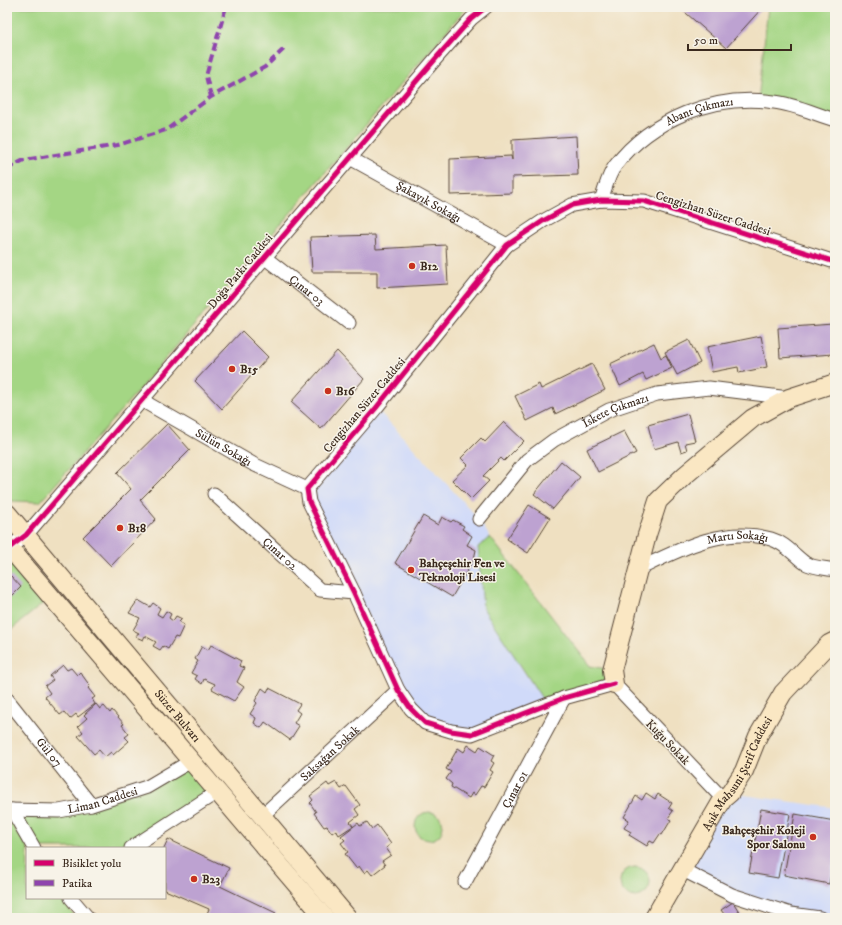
<svg xmlns="http://www.w3.org/2000/svg" width="842" height="925" font-family="'IM FELL DW Pica',serif">
	<style>
		.built { fill: #d0daf9 }
		.green { fill: #a4d684; stroke: #708051 }
		.building { fill: #bda2d1 }
		.lines { fill: none; stroke-linecap: round; stroke-linejoin: round }
		.street-casing { stroke: #564536; stroke-width: 15 }
		.secondary-casing { stroke: #564536; stroke-width: 20 }
		.street { stroke: #fff; stroke-width: 13 }
		.secondary { stroke: #fae7c3; stroke-width: 18 }
		.quiet { stroke: #8e44ad; stroke-width: 4; stroke-dasharray: 8 4; stroke-linecap: butt }
		.cycleway-casing { stroke: #f7f3e8; stroke-width: 8 }
		.cycleway { stroke: #d6006c; stroke-width: 5 }
		.poi-dot { fill: #c8321e; stroke: #f7f3e8; stroke-width: 1.5 }
		.labels { text-anchor: middle; stroke-width: 3; stroke-linejoin: round; paint-order: stroke }
		.street-label { font-size: 12px; fill: #3b2a1e; stroke: #f7f3e8 }
		.poi-label { font-size: 12px; font-weight: bold; fill: #3b2a1e; stroke: #f7f3e8; text-anchor: start }
	</style>
	<rect width="100%" height="100%" fill="#f7f3e8"/>
	<filter id="ink" filterUnits="userSpaceOnUse"><feTurbulence type="fractalNoise" baseFrequency=".025" numOctaves="2"/><feDisplacementMap in="SourceGraphic" scale="8" xChannelSelector="R" yChannelSelector="G"/><feConvolveMatrix kernelMatrix="1 2 1 2 8 2 1 2 1" color-interpolation-filters="sRGB"/></filter>
	<filter id="wash" filterUnits="userSpaceOnUse"><feTurbulence type="fractalNoise" baseFrequency=".012" numOctaves="4" result="noise"/><feDisplacementMap in="SourceGraphic" scale="16" xChannelSelector="R" yChannelSelector="G"/><feGaussianBlur stdDeviation="0.9" result="paint"/><feColorMatrix in="noise" values="0 0 0 0 0 0 0 0 0 0 0 0 0 0 0 0 0 1.4 0 .05"/><feComposite in="paint" operator="in"/></filter>
	<g filter="url(#wash)">
		<rect width="100%" height="100%" fill="#efe0c1"/>
		<path class="built" d="M376,408l103,111 11,18 -12,10 42,119 27,40 -75,28 -21,-3 -40,-22 -104,-220z
			M730,793l105,15v110h-15l-29,-4 -108,-43z"/>
		<path class="green" d="M7,7h460l-343,400 -84,95 -28,-1 -5,-6z
			M768,7h67v113l-77,-19z
			M490,537l100,129 22,4 2,14 -67,22 -64,-98 -5,-61z
			M7,549l44,48 -44,36z
			M191,761l26,31 -86,56h-97l-22,-38 79,-5z
			M415 826a14 14 0 1 1 28 0a14 14 0 1 1-28 0Z
			M7,823l5,1 16,24 -1,50h34l15,20h-69z
			M620 882a15 15 0 1 1 30 0a15 15 0 1 1-30 0Z"/>
		<g id="blocks">
			<path class="building" d="M679,7h84l-37,41z
				M576,136l2,39 -66,2v16l-62,2v-36l61,-3 1,4v-20z
				M375,235l1,14 70,-4 2,39 -71,4v-16h-65l-2,-35z
				M833,319h2l-2,35 -53,4 -2,-30 55,-4z
				M242,331l26,26 -46,52 -27,-28z
				M761,336l6,31 -28,6 -1,-6 -26,5 -5,-25z
				M689,340l11,23 -23,12 -12,-23z
				M654,343l7,15 5,-3 6,13 -26,12 -3,-6 -23,12 -10,-22z
				M337,351l27,28 -43,50 -30,-27z
				M592,364l13,26 -50,24 -2,-6 -26,13 -12,-25 24,-12 2,5z
				M688,414l7,27 -10,2 2,7 -6,2 -3,-10 -24,7 -6,-24z
				M504,422l20,19 -20,20 -3,-3 -18,18 6,5 -18,18 -19,-19 16,-15 -7,-7 20,-20 4,4z
				M167,424l23,26 -50,50 16,19 -45,47 -28,-29 48,-48 -14,-16z
				M624,431l12,22 -38,19 -11,-23z
				M561,461l19,16 -27,32 -19,-15z
				M529,505l21,13 -22,35 -21,-14z
				M423,516l15,9 4,-8 9,5 2,-2 11,6 -2,3 10,7 -5,9 9,5 -2,9 -22,38 -57,-34z
				M11,576l10,11 -11,11 -3,-3v-16z
				M138,600l12,7 3,-4 7,5 -3,6 5,3 4,-6 5,3 -2,4 4,3 3,-5 6,3 -3,3 5,3 -6,13 -3,-1 -7,12 -5,-3 -3,4 -7,-4 3,-4 -11,-6 -2,4 -7,-3 3,-4 -6,-3 7,-12 -11,-5z
				M211,645l30,16 -2,5 5,2 -7,14 7,5 -10,14 -22,-12 3,-5 -11,-5 -2,5 -7,-5 2,-3 -6,-3 7,-12 -3,-2 7,-13 6,4z
				M63,665l4,5 4,-2 6,7 3,-3 10,14 -2,2 7,9 -3,2 3,5 -17,13 -2,-3 -6,5 -6,-7 -4,3 -15,-18 5,-4 -5,-7 8,-6 -3,-4z
				M262,688l5,4 2,-4 31,16 -4,6 4,3 -6,10 5,3 -9,14 -25,-18 -4,6 -7,-5 2,-5 -6,-4 7,-11 -2,-2z
				M96,704l4,5 4,-3 6,7 2,-3 12,14 -2,1 7,9 -4,3 4,4 -16,14 -2,-3 -6,5 -6,-7 -5,4 -16,-18 5,-4 -5,-6 9,-8 -3,-3z
				M468,745l9,6 3,-5 14,9 -3,6 3,2 -4,7 3,2 -9,15 -3,-1 -6,9 -3,-2 -3,5 -18,-11 1,-3 -6,-5 5,-7 -5,-3 12,-21 6,4z
				M336,782l5,7 5,-3 14,19 -5,4 4,6 -9,7 3,4 -14,9 -3,-5 -4,3 -5,-7 -3,1 -10,-14 2,-1 -6,-9 3,-3 -3,-4 17,-13 2,3z
				M646,793l9,6 3,-5 14,9 -3,5 4,3 -5,7 3,2 -9,15 -2,-1 -6,9 -4,-2 -3,5 -18,-11 2,-3 -7,-4 5,-8 -5,-3 12,-21 6,4z
				M761,809l29,5 -12,64 -29,-5z
				M795,814l40,7v32l-6,31 -45,-9z
				M367,822l5,7 5,-4 14,19 -5,4 5,7 -9,6 3,4 -13,10 -4,-5 -4,3 -5,-7 -3,2 -11,-14 3,-2 -7,-9 4,-3 -4,-4 17,-13 2,3z
				M168,839l61,29 -9,18 56,27 -2,5h-69l4,-9 -44,-19 -1,-42z
				M733,902l10,16h-16l-6,-8z"/>
		</g>
	</g>
	<g filter="url(#ink)">
		<use href="#blocks" fill-opacity="0" stroke="#564536" stroke-width="1"/>
		<g class="lines">
			<g class="street-casing">
				<g id="street">
					<path id="s1" d="M350,158l157,87"/>
					<path id="s2" d="M601,200c4,-10 7,-25 14,-34 36,-47 100,-73 159,-64 20,2 41,12 61,18"/>
					<path id="s3" d="M264,257l85,66"/>
					<path id="s4" d="M143,401l110,63 54,25"/>
					<path id="s5" d="M214,494l106,96 34,3"/>
					<path id="s6" d="M479,519l48,-59 27,-20 55,-30 48,-16 52,-6 80,10"/>
					<path d="M9,548l17,-13 412,-479 33,-37 15,-12"/>
					<path id="s7" d="M637,570c41,-20 87,-45 134,-31 14,4 23,16 34,24 8,5 21,5 30,7"/>
					<path id="s8" d="M7,699l84,106"/>
					<path d="M723,799l-109,-115 -50,14 -92,36 -21,-3 -26,-8 -14,-14 -13,-19 -44,-97 -45,-91 -2,-13 69,-81 131,-163 36,-24 29,-16 29,-5 43,1 191,61"/>
					<path id="s9" d="M7,810l52,1 32,-6 56,-18 44,-26"/>
					<path d="M12,810l22,38"/>
					<path id="s10" d="M263,815l135,-125"/>
					<path d="M131,848l86,-56"/>
					<path d="M683,870l49,25 59,19 29,4"/>
					<path id="s11" d="M465,882l99,-184"/>
					<path d="M71,898l17,20"/>
				</g>
			</g>
			<g class="secondary-casing">
				<g id="secondary">
					<path id="s12" d="M7,513l341,405"/>
					<path d="M7,545l318,373"/>
					<path d="M614,684l-2,-14 35,-135 11,-34 26,-25 69,-58 36,-20 46,-15"/>
					<path id="s13" d="M654,918l69,-119 7,-6 14,-22 14,-35 25,-43 46,-49 6,-3"/>
				</g>
			</g>
			<use href="#street" class="street"/>
			<use href="#secondary" class="secondary"/>
			<path class="quiet" d="M211,97l-5,-21 20,-69
				M7,169l17,-9 94,-15 48,-15 45,-33 54,-30 20,-19"/>
			<g class="cycleway-casing">
				<path id="cycleway" d="M9,548l17,-13 412,-479 33,-37 15,-12
					M614,684l-50,14 -92,36 -21,-3 -26,-8 -14,-14 -13,-19 -44,-97 -45,-91 -2,-13 69,-81 131,-163 36,-24 29,-16 29,-5 43,1 191,61"/>
			</g>
			<use href="#cycleway" class="cycleway"/>
		</g>
	</g>
	<g class="poi-dot">
		<circle cx="412" cy="266" r="4"/>
		<circle cx="232" cy="369" r="4"/>
		<circle cx="328" cy="391" r="4"/>
		<circle cx="120" cy="528" r="4"/>
		<circle cx="411" cy="570" r="4"/>
		<circle cx="813" cy="837" r="4"/>
		<circle cx="194" cy="879" r="4"/>
	</g>
	<g class="labels">
		<g class="street-label">
			<text dy="4" stroke="none"><textPath href="#s2" startOffset="140">Abant Çıkmazı</textPath></text>
			<text dy="4" stroke="none"><textPath href="#s1" startOffset="90">Şakayık Sokağı</textPath></text>
			<text transform="translate(713 213) rotate(18)" y="4">Cengizhan Süzer Caddesi</text>
			<text transform="translate(240 271) rotate(-50)" y="4">Doğa Parkı Caddesi</text>
			<text dy="4" stroke="none"><textPath href="#s3" startOffset="54">Çınar 03</textPath></text>
			<text transform="translate(364 405) rotate(-50)" y="4">Cengizhan Süzer Caddesi</text>
			<text dy="4" stroke="none"><textPath href="#s6" startOffset="178">İskete Çıkmazı</textPath></text>
			<text dy="4" stroke="none"><textPath href="#s4" startOffset="93">Sülün Sokağı</textPath></text>
			<text dy="4" stroke="none"><textPath href="#s7" startOffset="107">Martı Sokağı</textPath></text>
			<text dy="4" stroke="none"><textPath href="#s5" startOffset="89">Çınar 02</textPath></text>
			<text dy="4" stroke="none"><textPath href="#s12" startOffset="265">Süzer Bulvarı</textPath></text>
			<text transform="translate(668 742) rotate(46)" y="4">Kuğu Sokak</text>
			<text dy="4" stroke="none"><textPath href="#s8" startOffset="68">Gül 07</textPath></text>
			<text dy="4" stroke="none"><textPath href="#s10" startOffset="91">Saksağan Sokak</textPath></text>
			<text dy="4" stroke="none"><textPath href="#s13" startOffset="167">Aşık Mahsuni Şerif Caddesi</textPath></text>
			<text dy="4" stroke="none"><textPath href="#s11" startOffset="105">Çınar 01</textPath></text>
			<text dy="4" stroke="none"><textPath href="#s9" startOffset="97">Liman Caddesi</textPath></text>
		</g>
		<g class="poi-label">
			<text x="420" y="270">B12</text>
			<text x="240" y="373">B15</text>
			<text x="336" y="395">B16</text>
			<text x="128" y="532">B18</text>
			<text x="419" y="567">Bahçeşehir Fen ve<tspan x="419" dy="14">Teknoloji Lisesi</tspan></text>
			<text x="805" y="834" text-anchor="end">Bahçeşehir Koleji<tspan x="805" dy="14">Spor Salonu</tspan></text>
			<text x="202" y="883">B23</text>
		</g>
	</g>
	<rect width="842" height="925" fill="none" stroke="#f7f3e8" stroke-width="24"/>
	<rect x="26" y="847" width="140" height="52" fill="#f7f3e8" stroke="#aca397"/>
	<rect x="34" y="860" width="20" height="6" fill="#d6006c" stroke="#aca397"/>
	<text x="62" y="867" font-size="12" fill="#3b2a1e">Bisiklet yolu</text>
	<rect x="34" y="880" width="20" height="6" fill="#8e44ad" stroke="#aca397"/>
	<text x="62" y="887" font-size="12" fill="#3b2a1e">Patika</text>
	<path d="M688 44v6h103v-6" fill="none" stroke="#3b2a1e" stroke-width="2"/>
	<text x="694" y="44" font-size="12" fill="#3b2a1e" stroke="#f7f3e8" stroke-width="3" paint-order="stroke">50 m</text>
</svg>
